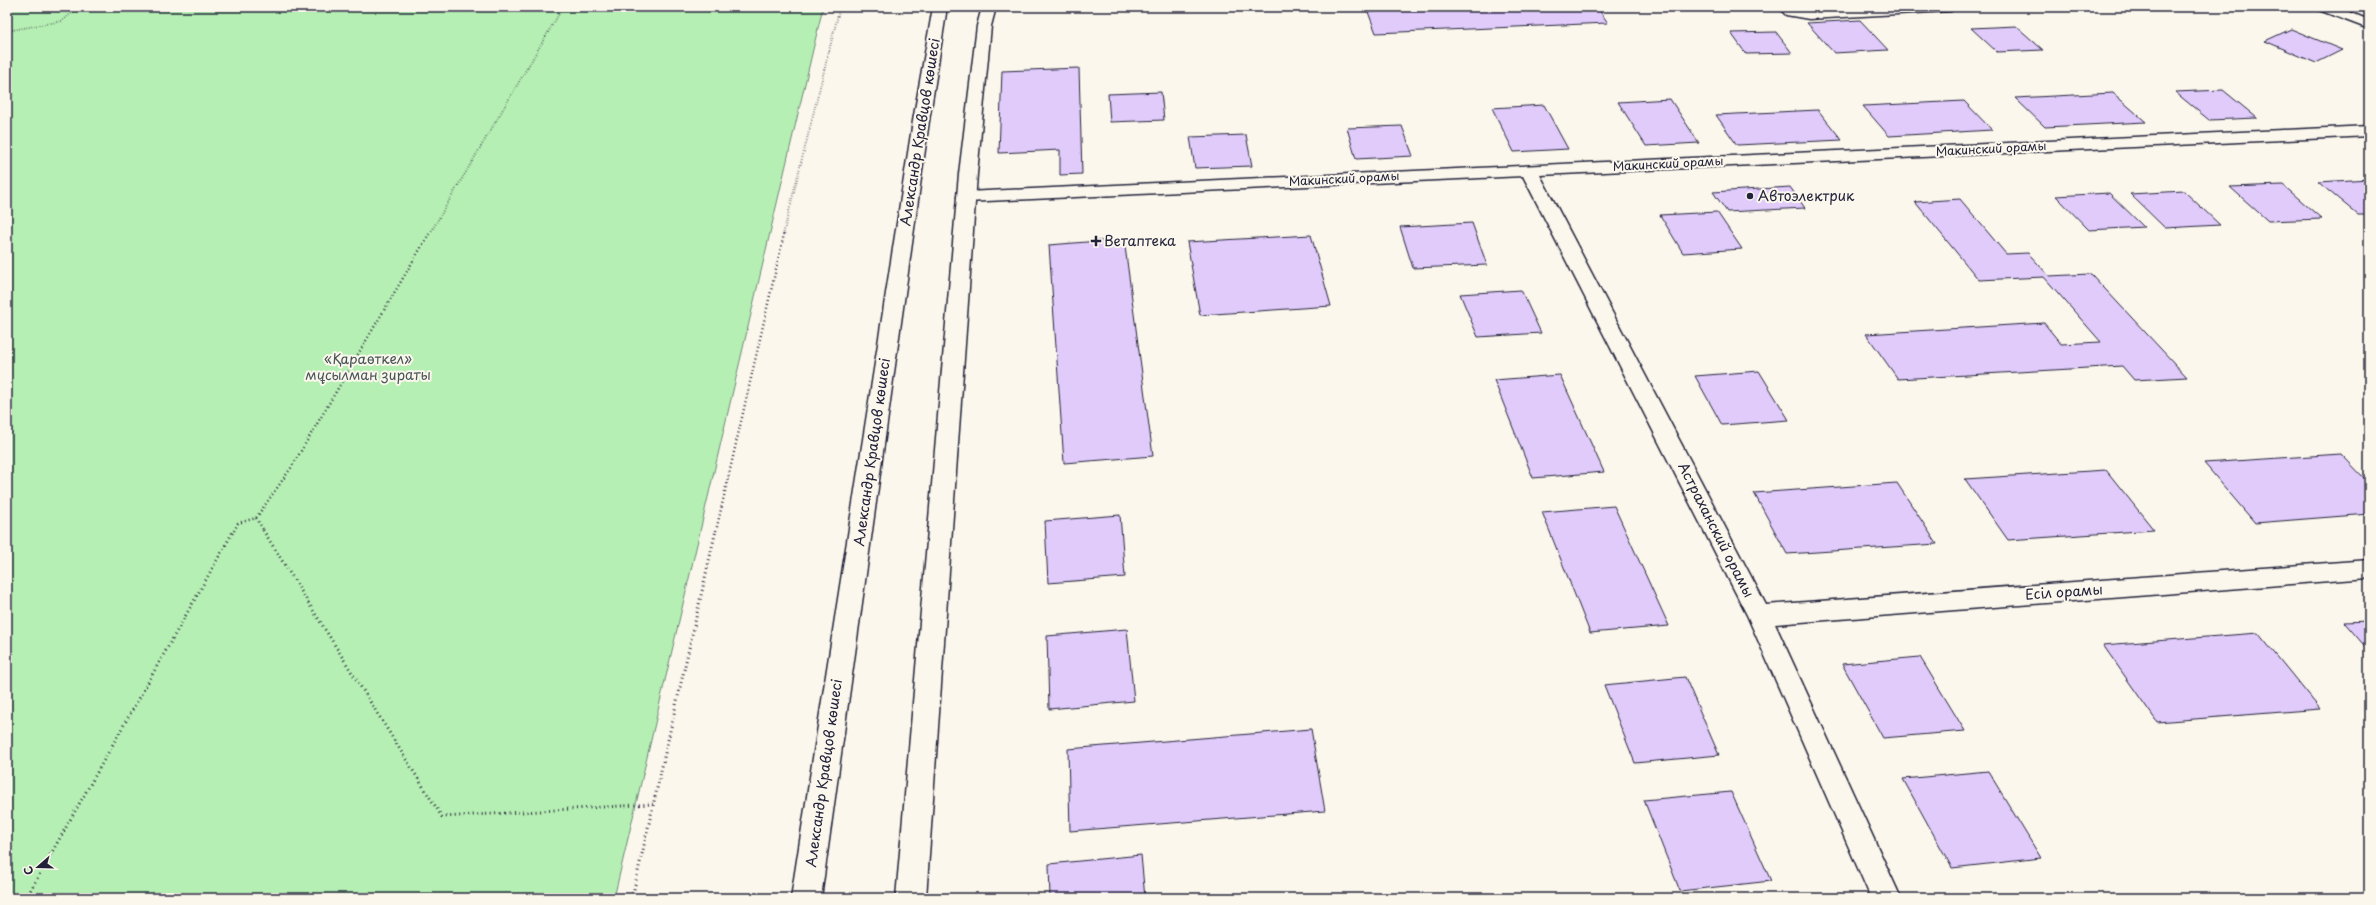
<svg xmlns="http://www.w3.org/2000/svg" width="2376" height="905" font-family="'Playpen Sans',sans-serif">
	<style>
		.green { fill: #b6efb3; stroke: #6c8877 }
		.building { fill: #e0cbfb; stroke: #22223b }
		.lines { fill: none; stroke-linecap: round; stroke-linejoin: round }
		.lane-casing { stroke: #22223b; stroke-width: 3 }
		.street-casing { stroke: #22223b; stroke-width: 3 }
		.secondary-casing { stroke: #22223b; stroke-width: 3 }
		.path-far2 { stroke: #22223b; stroke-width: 2; stroke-dasharray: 0.5 2; stroke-linecap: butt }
		.path-far1 { stroke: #22223b; stroke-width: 2.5; stroke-dasharray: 1 3; stroke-linecap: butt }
		.path { stroke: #22223b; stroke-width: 3; stroke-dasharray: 1 3.5; stroke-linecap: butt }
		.lane { fill: #fbf7ec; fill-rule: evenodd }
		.street { fill: #fbf7ec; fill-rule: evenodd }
		.secondary { fill: #fbf7ec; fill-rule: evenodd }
		.poi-dot { fill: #22223b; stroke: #fbf7ec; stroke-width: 1.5 }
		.labels { text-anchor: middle; stroke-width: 4; stroke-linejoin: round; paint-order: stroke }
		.far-street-label { font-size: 12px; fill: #22223b; stroke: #fbf7ec }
		.street-label { font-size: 14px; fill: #22223b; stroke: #fbf7ec }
		.poi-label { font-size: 14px; fill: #22223b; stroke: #fbf7ec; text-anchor: start }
		.park-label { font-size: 14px; fill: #475559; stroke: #fbf7ec }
	</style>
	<rect width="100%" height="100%" fill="#fbf7ec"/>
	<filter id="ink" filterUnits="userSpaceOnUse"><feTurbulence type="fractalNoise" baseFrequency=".025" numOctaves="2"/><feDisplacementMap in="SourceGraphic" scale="8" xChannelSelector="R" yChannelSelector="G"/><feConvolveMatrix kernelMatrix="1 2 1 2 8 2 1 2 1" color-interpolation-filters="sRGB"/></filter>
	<g filter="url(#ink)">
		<path class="green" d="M7,7h816l-209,891h-607z"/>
		<path class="building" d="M1368,7h61l1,1 -61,3z
			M1493,7h104l11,16 -232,10 -8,-21z
			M1860,20l28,30 -54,3 -27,-30z
			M2016,26l27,24 -46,2 -26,-24z
			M2291,29l51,21 -26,13 -51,-22z
			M1776,32l16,21 -46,1 -15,-21z
			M1079,68l3,106 -22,1v-25l-61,3 3,-82z
			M2223,90l34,28 -48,2 -34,-28z
			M1161,92l3,28 -54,2 -2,-28z
			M2113,93l33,29 -101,5 -30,-29z
			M1670,99l29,44 -53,3 -28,-44z
			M1964,101l28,29 -103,6 -26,-30z
			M1544,105l24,44 -54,3 -22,-44z
			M1818,110l24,30 -105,5 -21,-30z
			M1402,126l11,30 -57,3 -9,-31z
			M1246,135l6,31 -57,2 -5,-31z
			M2369,179v36h-11l-40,-33z
			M2283,185l39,34 -54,2 -38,-34z
			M1790,187l15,21 -78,4 -14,-20z
			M2184,191l36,34 -55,3 -35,-34z
			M2109,193l35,34 -55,3 -33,-34z
			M1960,199l46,55 22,-1 21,23 42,-2 96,103 -53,3 -12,-14 -224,13 -32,-45 178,-11 17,21 40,-2 -57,-65 -65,3 -64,-78z
			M1717,212l25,37 -59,4 -23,-38z
			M1472,223l15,42 -74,3 -13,-41z
			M1311,235l20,71 -131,9 -13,-73z
			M1124,239l29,217 -89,7 -15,-218z
			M1521,290l20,43 -63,4 -18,-43z
			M1759,371l30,49 -67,5 -27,-49z
			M1560,375l44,97 -71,6 -39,-98z
			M2341,454l28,29v31l-114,9 -51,-60z
			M2106,470l48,60 -146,10 -43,-61z
			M1897,483l40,61 -150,10 -33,-61z
			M1614,506l55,120 -79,7 -48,-121z
			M1120,515l5,62 -77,6 -3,-62z
			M2369,621v30l-25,-29z
			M1127,629l7,72 -85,8 -2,-73z
			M2258,633l62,76 -163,13 -54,-77z
			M1920,657l45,74 -82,7 -41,-74z
			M1685,677l34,78 -84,8 -31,-78z
			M1311,729l14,82 -255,20 -2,-82z
			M1988,771l53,87 -89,10 -49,-89z
			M1731,792l40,89 -91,10 -36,-91z
			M1141,855l4,43h-95l-1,-34z"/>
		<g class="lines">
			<g class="lane-casing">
				<path id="lane" d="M1778,7h16l15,4 64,-4h85l-7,4 -142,8 -23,-4z"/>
			</g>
			<g class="street-casing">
				<path id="street" d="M2317,7h20l32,13v9l-50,-19z
					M2369,126v10l-829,39 226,430 603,-45v18l-594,46 126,274h-30l-124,-283 -224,-439 -557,26 -6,-1 -3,-4 3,-4 6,-1z"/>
			</g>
			<g class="secondary-casing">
				<path id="secondary" d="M933,7h14l-18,114 -108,777h-30l122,-777z
					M982,7h14l-5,19 -14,148 -51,724h-30l63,-724 18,-148z"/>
			</g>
			<path class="path-far2" d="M7,31l55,-10 17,-14
				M429,235l134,-228
				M783,235l57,-228"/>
			<path class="path-far1" d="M256,518l8,13
				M234,531l4,-8 18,-5 35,-50 138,-234
				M716,531l68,-297"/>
			<path class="path" d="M263,530l179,287 211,-13
				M26,898l208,-368
				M632,898l84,-368"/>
			<use href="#lane" class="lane"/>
			<use href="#street" class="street"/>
			<use href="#secondary" class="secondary"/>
		</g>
	</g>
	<g class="poi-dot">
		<circle cx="1750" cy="196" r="4"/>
		<path d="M1094 235h4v4h4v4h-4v4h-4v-4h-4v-4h4z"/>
	</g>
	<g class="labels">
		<g class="far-street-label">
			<text transform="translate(1991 149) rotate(-3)" y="4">Макинский орамы</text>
			<text transform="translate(1668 164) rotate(-3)" y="4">Макинский орамы</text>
			<text transform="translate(1344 179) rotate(-3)" y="4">Макинский орамы</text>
		</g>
		<g class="street-label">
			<text transform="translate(920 132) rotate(-81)" y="5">Александр Кравцов көшесі</text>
			<text transform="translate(872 452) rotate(-82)" y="5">Александр Кравцов көшесі</text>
			<text transform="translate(1716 530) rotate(63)" y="5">Астраханский орамы</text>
			<text transform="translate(2064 592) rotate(-4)" y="5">Есіл орамы</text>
			<text transform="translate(824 773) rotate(-82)" y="5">Александр Кравцов көшесі</text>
		</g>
		<g class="poi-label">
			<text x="1758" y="201">Автоэлектрик</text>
			<text x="1104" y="246">Ветаптека</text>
		</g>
		<g class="park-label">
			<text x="368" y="364">«Қараөткел»<tspan x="368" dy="16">мұсылман зираты</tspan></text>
		</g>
	</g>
	<rect width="2376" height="905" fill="none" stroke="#fbf7ec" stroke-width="24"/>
	<rect x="12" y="12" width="2352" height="881" fill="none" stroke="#22223b" stroke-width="1.5" filter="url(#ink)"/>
	<g transform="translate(38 867) rotate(250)" stroke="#fbf7ec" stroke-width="3" paint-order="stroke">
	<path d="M0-3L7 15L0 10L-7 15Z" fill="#22223b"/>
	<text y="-6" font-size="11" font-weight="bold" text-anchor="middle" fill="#22223b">С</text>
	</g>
</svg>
